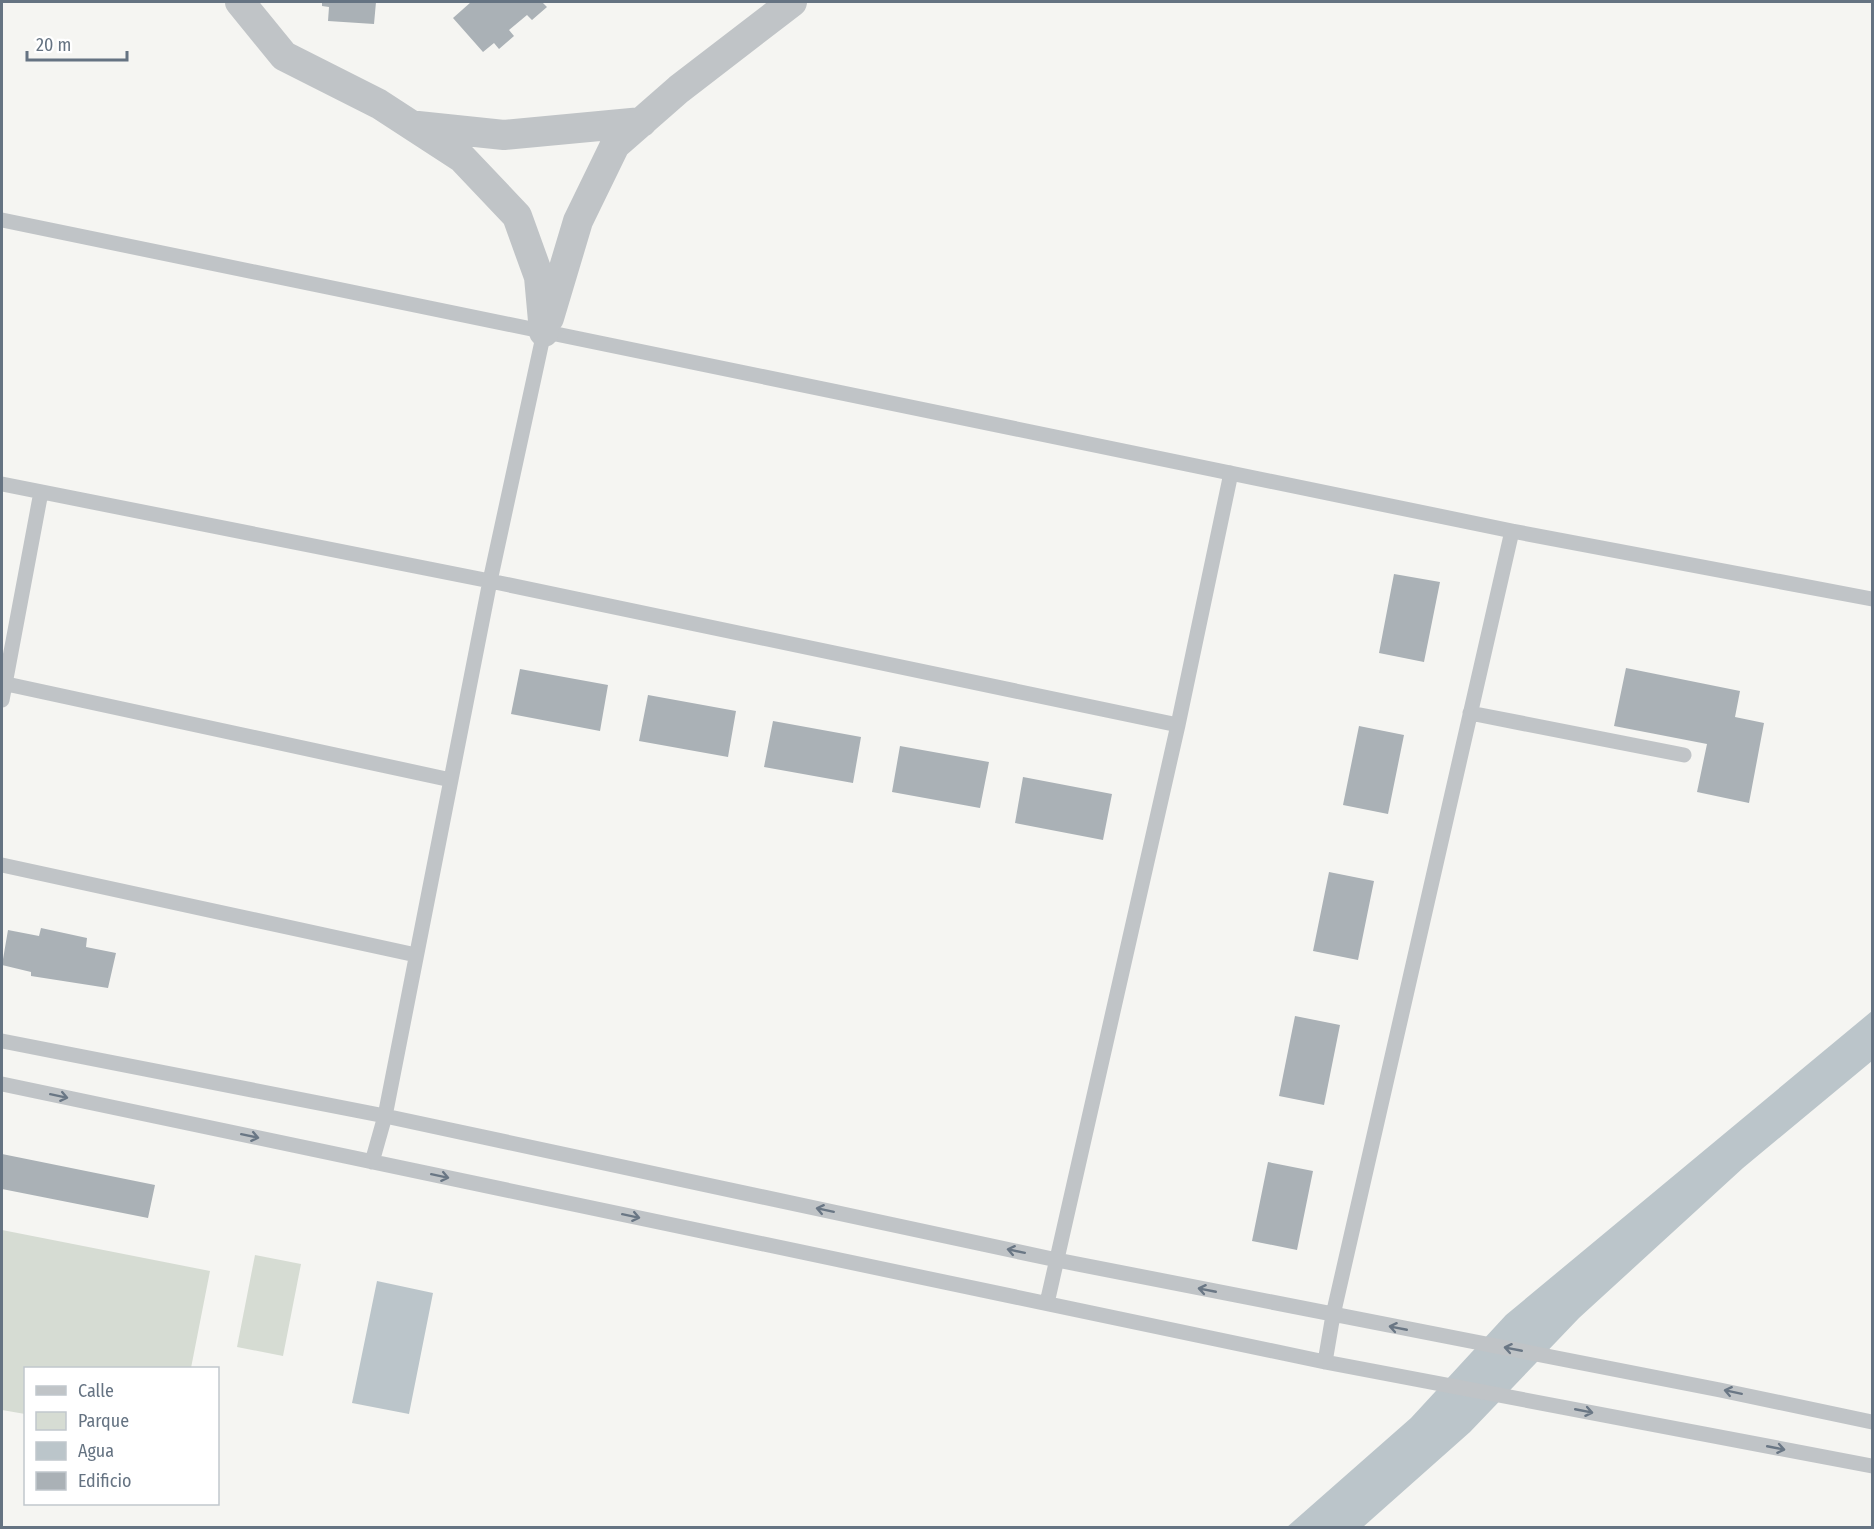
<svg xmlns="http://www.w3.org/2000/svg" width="1874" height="1529" font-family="'Fira Sans Condensed',sans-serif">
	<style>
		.green { fill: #d6dcd3 }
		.water { fill: #bbc5ca }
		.building { fill: #aab1b6 }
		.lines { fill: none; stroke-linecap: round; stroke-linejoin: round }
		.lane { stroke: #c0c4c7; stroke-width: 15 }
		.street { stroke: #c0c4c7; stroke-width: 30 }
		.oneway { stroke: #6a7785 }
	</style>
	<rect width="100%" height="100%" fill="#f5f5f2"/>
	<path class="green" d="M2,1230l208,41 -19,97h-165l-1,46 -23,-4z
		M255,1255l46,9 -18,92 -46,-9z"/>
	<path class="water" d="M1872,1011v50l-129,107 -164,150 -109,114 -107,95 -77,1 125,-110 95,-103z
		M377,1281l56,12 -24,121 -57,-11z"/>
	<path class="building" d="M322,2h54l-2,22 -46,-3 1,-14 -7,-1z
		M471,2h71l5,5 -15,13 -5,-5 -18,15 5,6 -15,13 -5,-6 -11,9 -30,-34z
		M1394,574l46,8 -16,80 -45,-9z
		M1626,668l114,23 -5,26 29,6 -15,80 -52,-11 10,-48 -93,-18z
		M520,669l88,16 -8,46 -89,-17z
		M648,695l88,16 -8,46 -89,-16z
		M773,721l88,16 -8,46 -89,-16z
		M1359,726l45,9 -16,79 -45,-9z
		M900,746l89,16 -9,46 -88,-16z
		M1023,777l89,17 -9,46 -88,-17z
		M1329,872l45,9 -16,79 -45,-9z
		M41,928l46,10 -1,9 30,6 -8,35 -77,-12v-4l-29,-7 6,-35 31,6z
		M1295,1016l45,9 -16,80 -45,-9z
		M2,1154l153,31 -7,33 -146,-29z
		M1268,1162l45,9 -16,79 -45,-9z"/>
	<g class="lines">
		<path class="lane" d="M2,220l1510,311 360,68
			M2,484l488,97 688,144
			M2,683l449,97
			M2,700l39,-208
			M1470,713l214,42
			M2,865l414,90
			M2,1041l383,75 672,144 663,130 152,32
			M2,1084l1323,278 547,104
			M372,1162l13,-46 105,-535 54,-249
			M1047,1303l131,-578 53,-252
			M1325,1362l8,-47 179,-784"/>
		<path class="street" d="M240,2l44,54 95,48 83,54 55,58 22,61 5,55
			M418,126l86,9 138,-13
			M549,318l29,-97 37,-76 64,-56 113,-87"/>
	</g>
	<defs><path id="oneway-shaft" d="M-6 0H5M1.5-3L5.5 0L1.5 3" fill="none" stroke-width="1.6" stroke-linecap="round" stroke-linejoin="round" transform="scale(1.5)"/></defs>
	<g class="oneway">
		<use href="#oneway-shaft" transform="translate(59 1096) rotate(12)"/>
		<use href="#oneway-shaft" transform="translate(250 1136) rotate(12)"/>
		<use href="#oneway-shaft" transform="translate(440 1176) rotate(12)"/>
		<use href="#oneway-shaft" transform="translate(825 1210) rotate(-168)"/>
		<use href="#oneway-shaft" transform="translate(631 1216) rotate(12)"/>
		<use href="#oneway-shaft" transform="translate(1016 1251) rotate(-168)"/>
		<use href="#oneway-shaft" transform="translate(1207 1290) rotate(-169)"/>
		<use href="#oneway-shaft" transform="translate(1398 1328) rotate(-169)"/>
		<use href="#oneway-shaft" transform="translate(1513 1349) rotate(-169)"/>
		<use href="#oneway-shaft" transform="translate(1733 1392) rotate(-168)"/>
		<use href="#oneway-shaft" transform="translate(1584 1411) rotate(11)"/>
		<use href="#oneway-shaft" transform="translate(1776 1448) rotate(11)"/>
	</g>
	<rect width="1874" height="1529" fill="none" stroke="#657382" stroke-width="6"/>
	<rect x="24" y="1367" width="195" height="138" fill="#ffffff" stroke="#c1c7cd" stroke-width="1.5"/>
	<rect x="36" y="1386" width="30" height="9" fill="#c0c4c7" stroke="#c1c7cd" stroke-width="1.5"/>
	<text x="78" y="1397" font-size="18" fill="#657382">Calle</text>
	<rect x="36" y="1412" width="30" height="18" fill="#d6dcd3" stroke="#c1c7cd" stroke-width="1.5"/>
	<text x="78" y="1427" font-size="18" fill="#657382">Parque</text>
	<rect x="36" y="1442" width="30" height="18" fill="#bbc5ca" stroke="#c1c7cd" stroke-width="1.5"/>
	<text x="78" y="1457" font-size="18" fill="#657382">Agua</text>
	<rect x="36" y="1472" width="30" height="18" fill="#aab1b6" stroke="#c1c7cd" stroke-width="1.5"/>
	<text x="78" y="1487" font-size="18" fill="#657382">Edificio</text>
	<path d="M27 51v9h100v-9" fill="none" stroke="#657382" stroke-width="3"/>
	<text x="36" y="51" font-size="18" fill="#657382" stroke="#ffffff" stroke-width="4.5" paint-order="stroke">20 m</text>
</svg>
